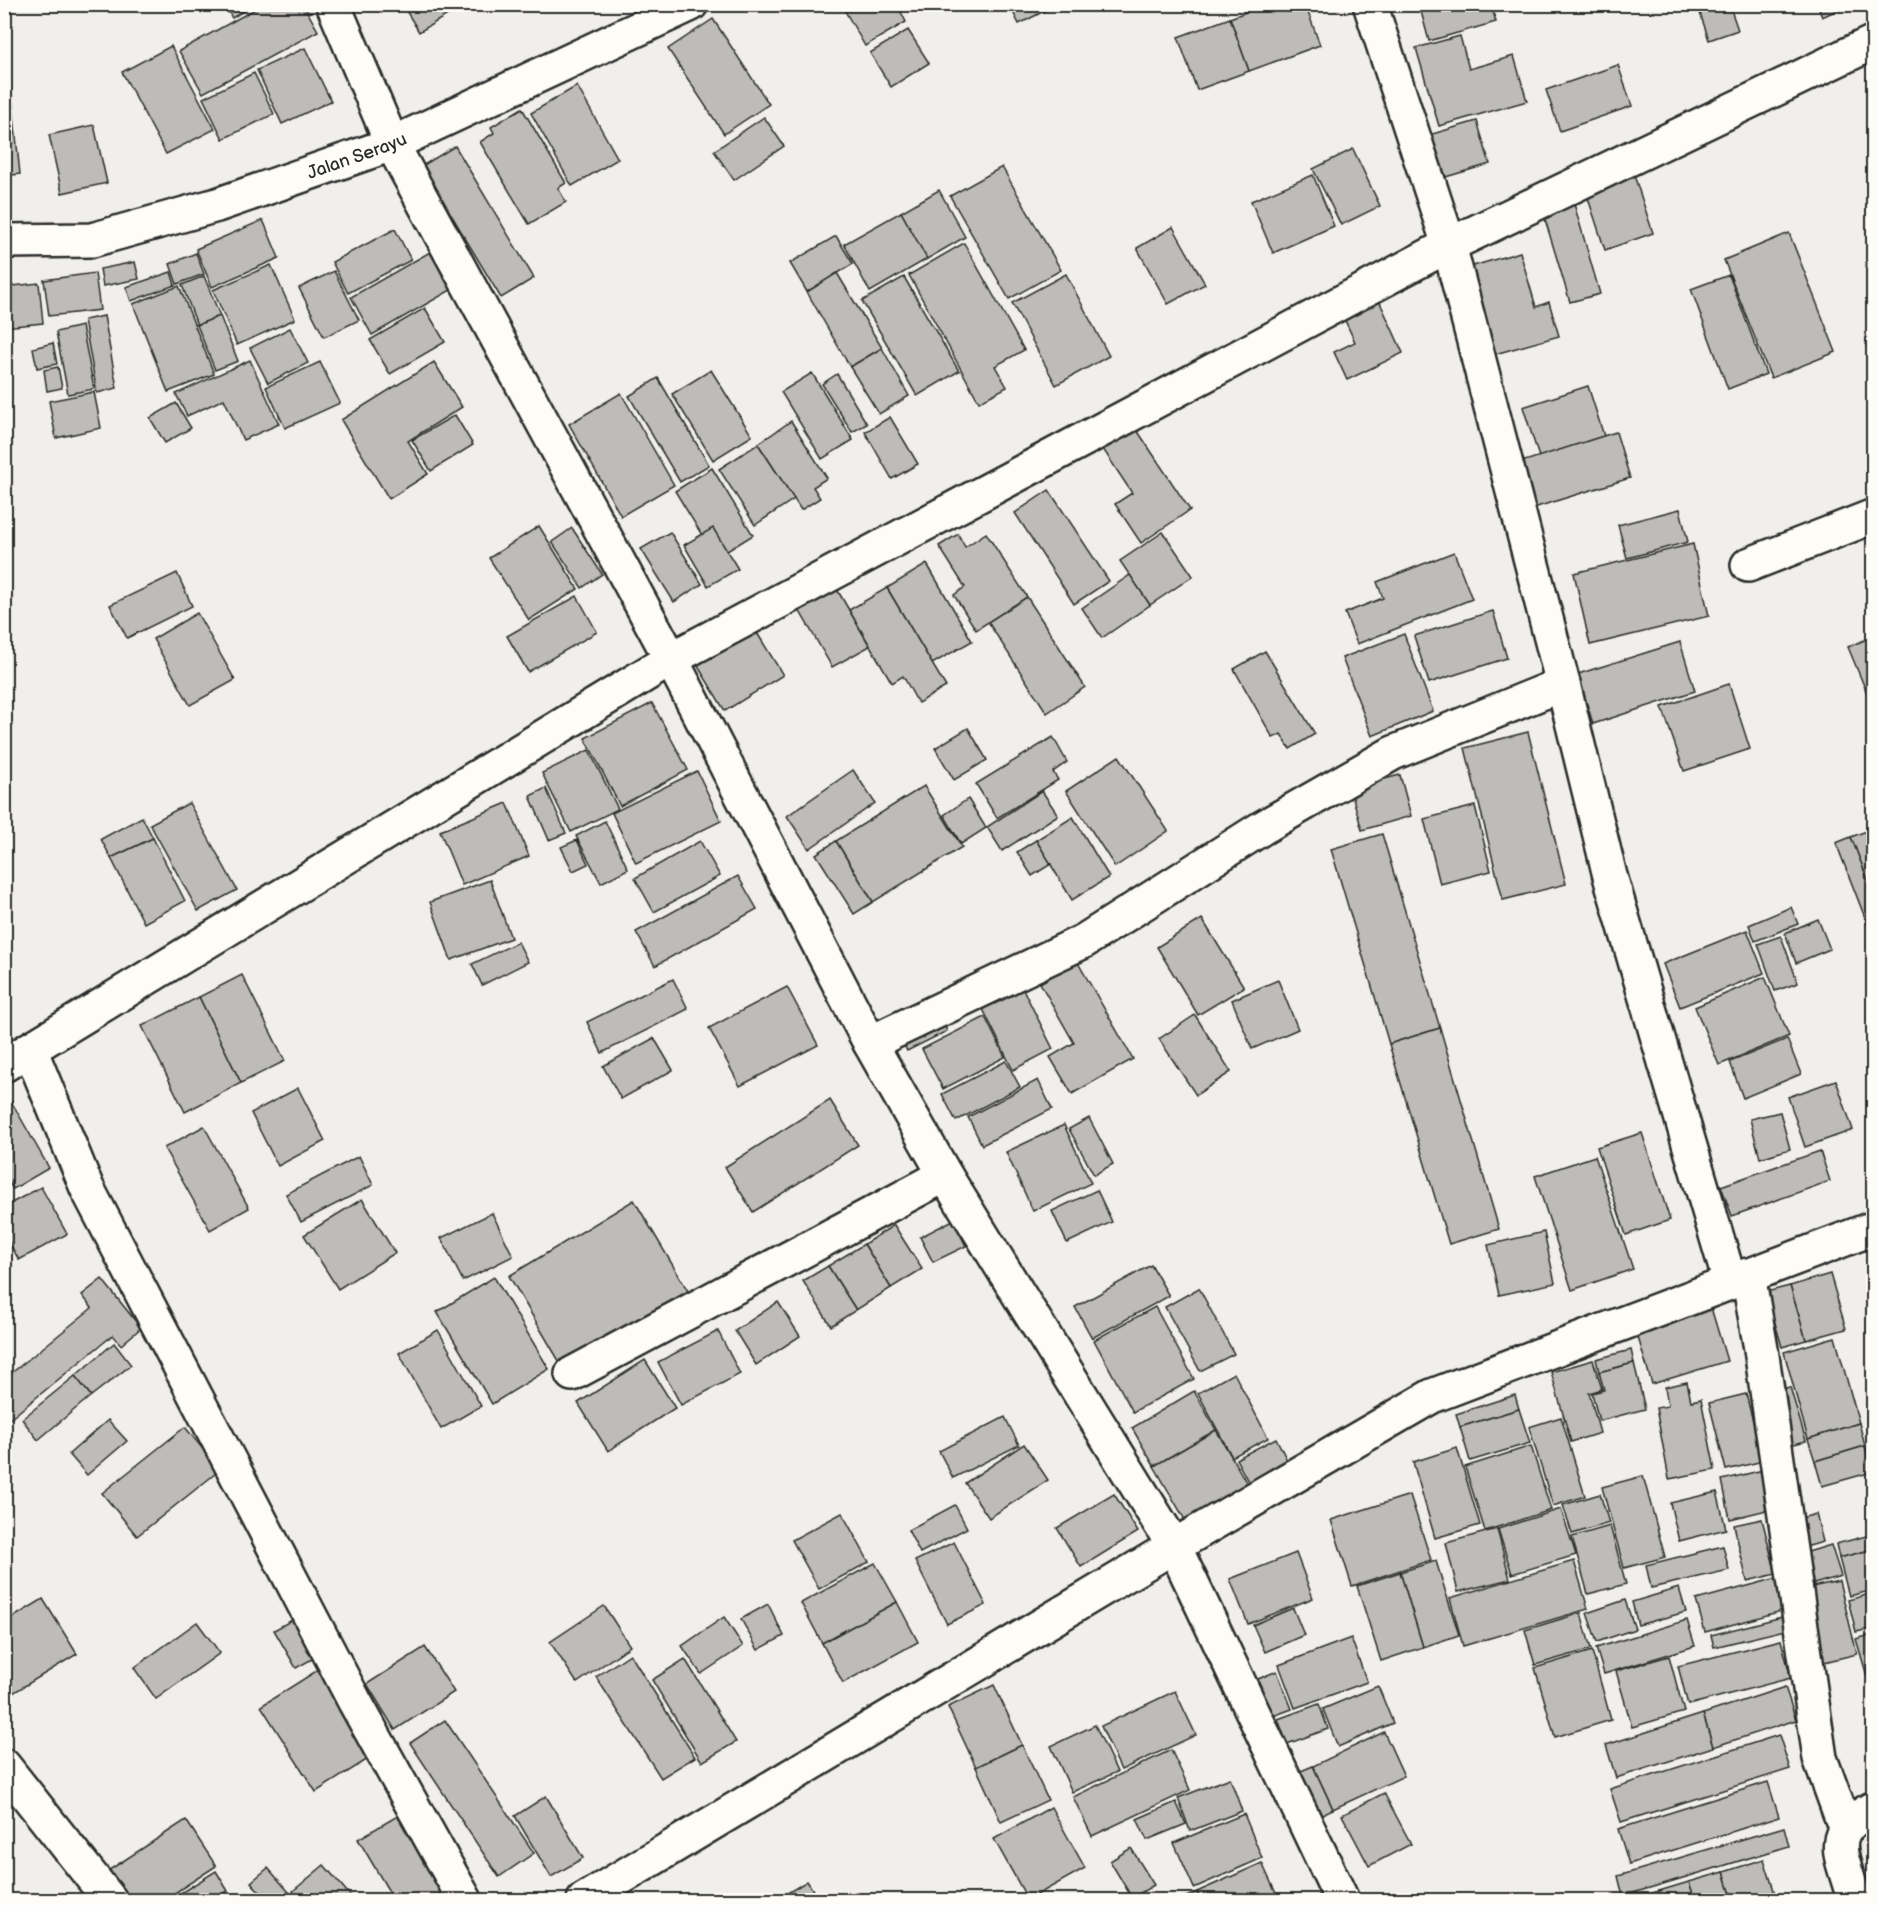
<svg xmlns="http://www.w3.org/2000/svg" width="1878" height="1905" viewBox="0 0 1878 1905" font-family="'Balsamiq Sans',sans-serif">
<rect width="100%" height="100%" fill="#f0efeb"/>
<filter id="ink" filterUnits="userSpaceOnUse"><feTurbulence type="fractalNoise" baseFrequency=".0167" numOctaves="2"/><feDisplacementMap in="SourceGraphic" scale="12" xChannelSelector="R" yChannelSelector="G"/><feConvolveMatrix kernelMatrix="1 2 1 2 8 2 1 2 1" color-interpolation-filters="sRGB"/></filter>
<g filter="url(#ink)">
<!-- building -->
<g fill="#bdbcb8" stroke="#2b2b2b" stroke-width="1.5">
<path d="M224,4H255L232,18Z"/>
<path d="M264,4H303L318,31L203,93L179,51Z"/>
<path d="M402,4H453L456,10L419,32Z"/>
<path d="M841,4H897L906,22L865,46Z"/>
<path d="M1009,4H1058L1019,24Z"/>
<path d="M1267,4H1305L1320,45L1249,71L1230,18Z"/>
<path d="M1419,4H1491L1496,22L1429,41Z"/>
<path d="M1697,4H1729L1738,30L1709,40Z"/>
<path d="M1817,4H1851L1822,17Z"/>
<path d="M1230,18L1249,71L1197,90L1178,37Z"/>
<path d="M713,19L769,104L724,134L668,49Z"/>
<path d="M908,30L929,63L891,87L870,53Z"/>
<path d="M1460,36L1469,69L1514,56L1527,101L1439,126L1416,48Z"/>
<path d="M171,46L215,129L166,154L122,72Z"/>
<path d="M305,48L331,101L282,124L257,70Z"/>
<path d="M1618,65L1632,106L1560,131L1546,90Z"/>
<path d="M254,73L274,114L223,139L203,98Z"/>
<path d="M10,79L20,174L4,176V80Z"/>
<path d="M577,86L618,159L572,186L531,113Z"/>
<path d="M522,108L566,183L558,188L566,202L529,224L480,142L494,133L491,127Z"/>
<path d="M764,117L784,146L734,180L714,151Z"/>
<path d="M1477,121L1490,164L1442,178L1429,135Z"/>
<path d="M94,125L107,183L62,193L49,135Z"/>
<path d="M455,146L534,278L501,298L422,166Z"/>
<path d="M1353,149L1380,206L1341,225L1313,169Z"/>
<path d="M1002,167L1061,270L1009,299L950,196Z"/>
<path d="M1633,172L1653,233L1605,250L1585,189Z"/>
<path d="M1313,175L1334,226L1273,253L1251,201Z"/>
<path d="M939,190L965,237L927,259L901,212Z"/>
<path d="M1572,197L1600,294L1570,302L1541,206Z"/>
<path d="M901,212L927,259L870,292L844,244Z"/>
<path d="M263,220L279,258L212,287L196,249Z"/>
<path d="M1173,227L1205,284L1168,304L1137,248Z"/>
<path d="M395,229L411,260L348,293L332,262Z"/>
<path d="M1789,233L1836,352L1771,378L1724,260Z"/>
<path d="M836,236L853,264L807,292L790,263Z"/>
<path d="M964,243L1024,350L995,366L1007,387L979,402L909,275Z"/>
<path d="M430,252L451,290L372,335L351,297Z"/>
<path d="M1520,252L1536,307L1549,302L1559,336L1495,354L1470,267Z"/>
<path d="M196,253L204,274L177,284L170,264Z"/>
<path d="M135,262L139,279L103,286L100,269Z"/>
<path d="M271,265L295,319L237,345L213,290Z"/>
<path d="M334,271L359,320L324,337L299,288Z"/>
<path d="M171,272L175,285L131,301L126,287Z"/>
<path d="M95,273L100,310L49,316L44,280Z"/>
<path d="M837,273L882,348L850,367L807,292Z"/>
<path d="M1066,274L1109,356L1056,385L1012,303Z"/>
<path d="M1729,275L1766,374L1728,389L1691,289Z"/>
<path d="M204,276L220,316L197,325L182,285Z"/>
<path d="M904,277L959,371L917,396L862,301Z"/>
<path d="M39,283L43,323L4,327V287Z"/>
<path d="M179,286L214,374L168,392L133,304Z"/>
<path d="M1377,296L1403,353L1347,380L1334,352L1355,342L1341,312Z"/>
<path d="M425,308L445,342L390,374L370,340Z"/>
<path d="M104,316L117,388L97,393L84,320Z"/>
<path d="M220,316L238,361L215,370L197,325Z"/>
<path d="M82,326L94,389L68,394L56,332Z"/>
<path d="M290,328L308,363L268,383L250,348Z"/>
<path d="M53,343L57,364L37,368L33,348Z"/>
<path d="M882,348L909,396L879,414L850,367Z"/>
<path d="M250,360L279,424L243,440L224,399L187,416L176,394Z"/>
<path d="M320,362L340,403L285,428L266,387Z"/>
<path d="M434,362L462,407L408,441L428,474L389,499L341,420Z"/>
<path d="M58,367L62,388L47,391L44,370Z"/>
<path d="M711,370L752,436L713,460L672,394Z"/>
<path d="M812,373L853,440L822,459L781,392Z"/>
<path d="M837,374L867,424L852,432L822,384Z"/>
<path d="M658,378L709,465L680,482L629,396Z"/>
<path d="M1588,386L1604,436L1539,457L1523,407Z"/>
<path d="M94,392L101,428L56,438L49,401Z"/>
<path d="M621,393L674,485L621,516L569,424Z"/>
<path d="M176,403L191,428L165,443L150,418Z"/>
<path d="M455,415L473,445L431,471L412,440Z"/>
<path d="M890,417L918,464L892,479L865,432Z"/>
<path d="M791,421L827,478L813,487L820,498L801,510L758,444Z"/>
<path d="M1133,424L1190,510L1141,543L1115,504L1132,493L1101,446Z"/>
<path d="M1616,432L1630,478L1527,510L1512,465Z"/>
<path d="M758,444L794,499L755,525L719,469Z"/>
<path d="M712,468L753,535L716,558L675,491Z"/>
<path d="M1049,490L1109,581L1074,604L1015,513Z"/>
<path d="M1680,509L1688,542L1627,558L1618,525Z"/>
<path d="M539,526L578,589L529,620L489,558Z"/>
<path d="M572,528L602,574L582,588L552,542Z"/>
<path d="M713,528L738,569L708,586L684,545Z"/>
<path d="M670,532L702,584L674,602L641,549Z"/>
<path d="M1163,532L1193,576L1150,605L1120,561Z"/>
<path d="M986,533L1027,597L976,630L954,595L965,587L939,546L958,534L965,547Z"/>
<path d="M1693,544L1709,616L1590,645L1574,573Z"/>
<path d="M1454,552L1472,599L1357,644L1345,613L1383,598L1377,582Z"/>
<path d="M927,564L972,641L932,664L887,588Z"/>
<path d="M177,573L192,606L127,638L110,605Z"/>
<path d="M1130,575L1150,605L1102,638L1082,608Z"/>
<path d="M835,586L870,646L832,667L798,608Z"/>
<path d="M887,588L946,687L918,703L903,676L892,683L849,610Z"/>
<path d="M577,596L597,632L528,672L507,636Z"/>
<path d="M1027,597L1085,687L1047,713L988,622Z"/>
<path d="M1493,611L1507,658L1429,683L1414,636Z"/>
<path d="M197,613L235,680L190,705L153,639Z"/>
<path d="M754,628L783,675L725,711L696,663Z"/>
<path d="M1404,634L1433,711L1372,736L1342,658Z"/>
<path d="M1874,636V710L1848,647Z"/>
<path d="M1680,642L1695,691L1593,724L1578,674Z"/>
<path d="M1265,651L1315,734L1290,749L1281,734L1273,738L1234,669Z"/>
<path d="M1729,684L1750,749L1684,771L1662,707Z"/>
<path d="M652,703L688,770L620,806L585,738Z"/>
<path d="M968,728L987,760L954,780L935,748Z"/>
<path d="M1528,732L1566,884L1503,900L1465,748Z"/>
<path d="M1053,737L1067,762L1053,772L1058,780L997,818L976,784Z"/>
<path d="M589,750L618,809L571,832L542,773Z"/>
<path d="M1119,756L1168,831L1115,867L1066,791Z"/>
<path d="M853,770L875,803L809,849L787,816Z"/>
<path d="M697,771L721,821L636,863L612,813Z"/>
<path d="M1400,775L1411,816L1362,830L1350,788Z"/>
<path d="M924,786L962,847L873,902L836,841Z"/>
<path d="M546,788L566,833L549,840L530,796Z"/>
<path d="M1042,791L1058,815L1002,851L987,827Z"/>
<path d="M968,799L986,828L961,844L944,815Z"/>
<path d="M189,803L237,890L198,911L150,824Z"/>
<path d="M507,803L529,856L462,885L440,831Z"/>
<path d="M1475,806L1491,871L1440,884L1424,819Z"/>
<path d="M142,817L153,838L111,858L101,839Z"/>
<path d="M1073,817L1109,877L1072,900L1036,840Z"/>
<path d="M605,821L628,869L601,883L576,836Z"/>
<path d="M1874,828V896L1851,837Z"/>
<path d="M1382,834L1440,1028L1389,1044L1331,849Z"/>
<path d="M1851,837L1874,896V931L1871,933L1836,843Z"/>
<path d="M153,838L185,901L144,923L111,858Z"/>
<path d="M577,840L588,864L573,871L561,847Z"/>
<path d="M1036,840L1051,864L1032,876L1017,852Z"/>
<path d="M700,841L720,876L654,912L635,878Z"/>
<path d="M836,841L873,902L854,914L816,854Z"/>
<path d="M738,876L757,909L655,966L636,932Z"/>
<path d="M490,880L511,938L451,960L430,902Z"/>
<path d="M1791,907L1798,924L1755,941L1749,925Z"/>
<path d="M1202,919L1244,987L1198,1015L1157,947Z"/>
<path d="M1818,919L1830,949L1796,963L1785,933Z"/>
<path d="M1747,930L1764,973L1680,1007L1663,964Z"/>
<path d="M1781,936L1798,983L1775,991L1758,944Z"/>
<path d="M518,942L528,962L482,985L472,964Z"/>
<path d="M1077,961L1133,1059L1072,1094L1050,1057L1074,1043L1040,983Z"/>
<path d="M242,975L285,1061L241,1083L199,997Z"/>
<path d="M1017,977L1053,1049L1013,1070L977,997Z"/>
<path d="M1765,977L1789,1036L1719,1065L1695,1007Z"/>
<path d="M673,979L688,1009L602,1053L587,1022Z"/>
<path d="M1278,980L1298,1029L1252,1049L1232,1000Z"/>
<path d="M787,987L818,1045L740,1086L709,1028Z"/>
<path d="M199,997L241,1083L185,1112L142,1026Z"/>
<path d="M939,1014L947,1031L907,1051L899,1035Z"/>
<path d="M1195,1015L1231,1072L1196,1095L1159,1039Z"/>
<path d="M985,1017L1005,1057L943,1089L922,1049Z"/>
<path d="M1440,1028L1499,1229L1449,1244L1389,1044Z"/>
<path d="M654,1038L673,1070L621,1099L603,1066Z"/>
<path d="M1787,1039L1801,1074L1743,1098L1730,1062Z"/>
<path d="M1006,1061L1020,1087L956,1121L942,1094Z"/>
<path d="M1038,1080L1052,1109L982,1145L968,1117Z"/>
<path d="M1836,1080L1853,1130L1805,1147L1788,1097Z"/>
<path d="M298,1088L325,1141L278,1166L251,1113Z"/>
<path d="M830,1100L858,1145L753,1212L725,1167Z"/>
<path d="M11,1101L49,1168L13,1189L4,1175V1105Z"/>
<path d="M1780,1112L1790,1149L1760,1158L1750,1119Z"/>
<path d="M1089,1118L1113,1164L1094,1175L1069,1129Z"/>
<path d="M1064,1125L1091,1183L1033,1211L1006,1152Z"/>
<path d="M204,1126L249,1208L210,1230L164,1148Z"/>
<path d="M1642,1133L1670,1220L1626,1235L1597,1147Z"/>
<path d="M1820,1151L1830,1181L1732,1216L1721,1186Z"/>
<path d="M359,1156L373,1185L301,1222L286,1194Z"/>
<path d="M1595,1156L1633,1269L1572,1290L1535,1176Z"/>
<path d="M41,1187L67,1234L19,1260L4,1233V1207Z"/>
<path d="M1097,1190L1112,1222L1067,1243L1052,1211Z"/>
<path d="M362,1199L395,1253L338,1289L304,1235Z"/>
<path d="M634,1200L688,1291L562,1366L509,1276Z"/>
<path d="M492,1213L513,1256L463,1281L441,1238Z"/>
<path d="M953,1220L966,1246L933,1262L920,1237Z"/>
<path d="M894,1225L922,1269L891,1288L864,1244Z"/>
<path d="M1544,1232L1555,1283L1499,1295L1488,1245Z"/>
<path d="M864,1244L891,1288L856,1310L828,1266Z"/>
<path d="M1151,1265L1169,1296L1092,1338L1075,1307Z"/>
<path d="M828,1266L856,1310L831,1326L803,1281Z"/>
<path d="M1830,1274L1846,1329L1806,1340L1790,1286Z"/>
<path d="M494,1277L549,1369L492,1404L437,1312Z"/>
<path d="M102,1279L141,1328L121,1345L113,1335L5,1423L4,1379L92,1308L82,1295Z"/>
<path d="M1790,1286L1806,1340L1782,1347L1766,1292Z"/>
<path d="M1199,1288L1234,1354L1200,1371L1165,1307Z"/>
<path d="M1709,1301L1727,1361L1652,1384L1634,1324Z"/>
<path d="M778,1302L800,1336L756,1365L735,1331Z"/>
<path d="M1155,1307L1194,1379L1133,1412L1094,1340Z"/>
<path d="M438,1330L481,1406L441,1429L399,1353Z"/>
<path d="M718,1331L740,1374L681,1405L658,1362Z"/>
<path d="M1835,1337L1859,1423L1808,1439L1784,1352Z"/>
<path d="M114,1343L131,1365L91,1396L75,1376Z"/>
<path d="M1631,1350L1634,1363L1599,1372L1596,1359Z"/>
<path d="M645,1360L675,1408L608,1451L578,1403Z"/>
<path d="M1593,1360L1602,1389L1589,1393L1600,1433L1571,1442L1551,1372Z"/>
<path d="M1634,1363L1645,1409L1599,1421L1592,1393L1604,1390L1599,1372Z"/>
<path d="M1234,1373L1268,1438L1232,1457L1198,1393Z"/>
<path d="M75,1376L91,1396L38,1440L22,1419Z"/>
<path d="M1687,1382L1691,1401L1701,1399L1715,1470L1669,1479L1656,1408L1668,1406L1665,1387Z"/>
<path d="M1790,1387L1806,1441L1790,1445L1774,1391Z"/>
<path d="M1194,1391L1216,1430L1154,1466L1132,1428Z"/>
<path d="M1746,1394L1763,1461L1726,1470L1709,1403Z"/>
<path d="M1515,1395L1519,1409L1460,1427L1456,1414Z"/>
<path d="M1519,1409L1530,1443L1470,1461L1460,1427Z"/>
<path d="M1005,1417L1019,1445L953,1478L939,1451Z"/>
<path d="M1561,1417L1585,1496L1553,1506L1529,1427Z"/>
<path d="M108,1420L127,1441L87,1475L69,1454Z"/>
<path d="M1859,1423L1865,1446L1815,1461L1808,1439Z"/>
<path d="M185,1427L220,1470L137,1536L102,1493Z"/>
<path d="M1216,1430L1250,1489L1188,1525L1154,1466Z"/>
<path d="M1276,1438L1289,1464L1250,1485L1236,1459Z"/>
<path d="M1024,1444L1048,1480L989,1518L965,1483Z"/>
<path d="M1531,1446L1551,1510L1485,1531L1465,1467Z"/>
<path d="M1865,1446L1872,1472L1822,1486L1815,1461Z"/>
<path d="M1457,1448L1480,1525L1435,1538L1413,1462Z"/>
<path d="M1763,1470L1771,1509L1730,1519L1722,1480Z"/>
<path d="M1643,1476L1665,1557L1624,1568L1602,1487Z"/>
<path d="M1717,1492L1726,1529L1679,1541L1670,1503Z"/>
<path d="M1114,1494L1138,1532L1081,1567L1057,1528Z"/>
<path d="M1600,1494L1609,1523L1572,1534L1563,1505Z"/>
<path d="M1410,1495L1431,1560L1352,1586L1331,1520Z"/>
<path d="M955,1505L967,1528L920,1553L908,1530Z"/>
<path d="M1561,1509L1576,1555L1512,1574L1498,1529Z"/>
<path d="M842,1513L869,1562L819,1589L792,1540Z"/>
<path d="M1816,1514L1823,1542L1802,1548L1794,1520Z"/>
<path d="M1762,1519L1776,1574L1747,1581L1734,1525Z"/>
<path d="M1610,1526L1626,1584L1588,1594L1572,1537Z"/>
<path d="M1497,1529L1510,1579L1458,1592L1446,1543Z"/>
<path d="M1874,1534V1549L1839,1558L1836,1544Z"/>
<path d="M954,1542L986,1605L947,1624L915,1561Z"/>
<path d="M1831,1545L1841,1576L1807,1586L1798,1555Z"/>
<path d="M1723,1546L1729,1570L1651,1588L1646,1565Z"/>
<path d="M1874,1549V1590L1849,1596L1839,1558Z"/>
<path d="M1296,1553L1313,1598L1248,1624L1230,1579Z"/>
<path d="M1436,1561L1459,1635L1423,1647L1400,1572Z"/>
<path d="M1574,1561L1588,1609L1463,1646L1450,1598Z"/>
<path d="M875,1563L897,1602L822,1643L801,1603Z"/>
<path d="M1400,1572L1423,1647L1381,1661L1357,1586Z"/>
<path d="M1781,1577L1789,1609L1705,1632L1696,1600Z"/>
<path d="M1839,1581L1857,1654L1820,1663L1803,1589Z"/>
<path d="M1679,1588L1686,1612L1638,1625L1632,1602Z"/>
<path d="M1874,1593V1628L1856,1632L1848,1600Z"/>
<path d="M43,1599L77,1654L13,1693L4,1679V1623Z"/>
<path d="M1625,1600L1635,1629L1597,1642L1587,1613Z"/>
<path d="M897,1602L918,1642L843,1683L822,1643Z"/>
<path d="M768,1604L784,1636L758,1650L741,1619Z"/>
<path d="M604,1606L630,1646L577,1683L550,1642Z"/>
<path d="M1293,1608L1304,1635L1265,1652L1253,1625Z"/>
<path d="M1581,1613L1591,1649L1535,1665L1525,1630Z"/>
<path d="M301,1615L323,1653L296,1668L274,1630Z"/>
<path d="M1786,1616L1789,1629L1714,1647L1711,1635Z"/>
<path d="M724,1617L743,1646L701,1674L682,1646Z"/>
<path d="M1687,1620L1695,1646L1604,1674L1596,1648Z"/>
<path d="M197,1622L220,1653L156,1699L134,1668Z"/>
<path d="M1874,1634V1674L1867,1676L1856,1639Z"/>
<path d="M1351,1638L1367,1682L1295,1708L1279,1665Z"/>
<path d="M1781,1640L1791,1678L1688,1705L1678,1666Z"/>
<path d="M425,1647L454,1692L395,1730L367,1684Z"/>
<path d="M1592,1651L1611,1720L1555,1737L1535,1668Z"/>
<path d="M630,1654L695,1757L661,1778L596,1677Z"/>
<path d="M1669,1656L1684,1712L1632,1727L1616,1671Z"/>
<path d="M685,1659L736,1742L702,1762L652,1680Z"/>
<path d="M321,1668L376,1754L316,1792L261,1706Z"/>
<path d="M1277,1671L1292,1709L1273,1716L1258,1679Z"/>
<path d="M994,1685L1022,1745L976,1767L948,1707Z"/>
<path d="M1378,1686L1393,1723L1338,1747L1323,1709Z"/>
<path d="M1785,1687L1796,1720L1713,1747L1703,1714Z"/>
<path d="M1175,1691L1196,1735L1121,1770L1101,1726Z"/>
<path d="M1319,1704L1328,1729L1287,1744L1278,1719Z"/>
<path d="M1703,1714L1713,1747L1616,1778L1606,1745Z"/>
<path d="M445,1720L534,1853L499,1877L410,1743Z"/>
<path d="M1095,1725L1117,1772L1072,1792L1051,1746Z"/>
<path d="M1384,1732L1404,1776L1333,1809L1313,1766Z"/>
<path d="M1779,1735L1790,1769L1621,1822L1610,1789Z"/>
<path d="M1022,1745L1048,1800L1001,1822L976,1767Z"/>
<path d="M1171,1750L1190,1790L1092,1836L1073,1797Z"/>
<path d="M1313,1766L1333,1809L1316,1817L1296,1773Z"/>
<path d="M1230,1778L1242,1811L1190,1831L1178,1798Z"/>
<path d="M1768,1782L1779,1817L1629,1864L1618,1829Z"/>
<path d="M1384,1793L1411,1844L1369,1866L1342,1815Z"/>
<path d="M546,1796L583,1858L551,1877L515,1816Z"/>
<path d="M1176,1802L1186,1824L1147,1840L1137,1819Z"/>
<path d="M1051,1807L1085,1868L1028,1900L994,1839Z"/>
<path d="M406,1811L459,1900H394L358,1839Z"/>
<path d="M1244,1814L1262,1858L1194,1888L1174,1843Z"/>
<path d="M186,1820L216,1866L164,1900H120L103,1874Z"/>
<path d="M1784,1827L1789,1846L1623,1896L1618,1876Z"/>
<path d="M1131,1848L1154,1885L1132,1898L1110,1861Z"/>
<path d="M1764,1859L1777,1900H1733L1724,1872Z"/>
<path d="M1262,1863L1279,1900H1200L1197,1892Z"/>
<path d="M324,1865L354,1900H301L293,1891Z"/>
<path d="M268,1868L296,1900H267L251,1882Z"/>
<path d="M216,1871L228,1891L213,1900H176L174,1897Z"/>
<path d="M1724,1872L1733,1900H1695L1689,1882Z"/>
<path d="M807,1881L819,1900H776Z"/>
<path d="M1689,1882L1695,1900H1662L1659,1891Z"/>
<path d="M1659,1891L1662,1900H1630Z"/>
<path d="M1197,1892L1200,1900H1180Z"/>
</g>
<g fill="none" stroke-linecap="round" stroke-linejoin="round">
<!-- minor casing -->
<g stroke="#2b2b2b" stroke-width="38">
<g id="minor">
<path d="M333,4L392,144L671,659L870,1043L945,1175L1174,1546L1342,1900"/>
<path d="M1370,4L1449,245L1563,684L1610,876L1730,1282"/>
<path id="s1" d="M4,241L92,240L217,205L392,144L691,4"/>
<path d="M1748,565L1874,516"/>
<path d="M870,1043L1084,941L1262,828L1393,753L1563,684"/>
<path d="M30,1049L87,1188L355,1702L465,1900"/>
<path d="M4,1065L671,659L1449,245L1874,42"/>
<path d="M1748,1275L1761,1349L1820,1758L1845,1827"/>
<path d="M572,1374L945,1175"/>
<path d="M4,1766L110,1900"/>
<path d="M584,1900L1174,1546L1432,1396L1874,1228"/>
<path d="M1854,1900C1843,1855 1822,1834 1874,1808"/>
</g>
</g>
<!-- minor -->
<use href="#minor" stroke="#fdfcf7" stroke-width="33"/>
</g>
</g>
<g text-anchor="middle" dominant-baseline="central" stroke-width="6" stroke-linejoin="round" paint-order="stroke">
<!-- street labels -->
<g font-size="18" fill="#2b2b2b" stroke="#fdfcf7">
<text stroke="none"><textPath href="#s1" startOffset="366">Jalan Serayu</textPath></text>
</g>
</g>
<!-- margin -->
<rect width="1878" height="1905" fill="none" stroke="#fdfcf7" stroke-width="24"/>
<rect x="12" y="12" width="1854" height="1881" fill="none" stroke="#2b2b2b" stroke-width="2" filter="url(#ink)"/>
</svg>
